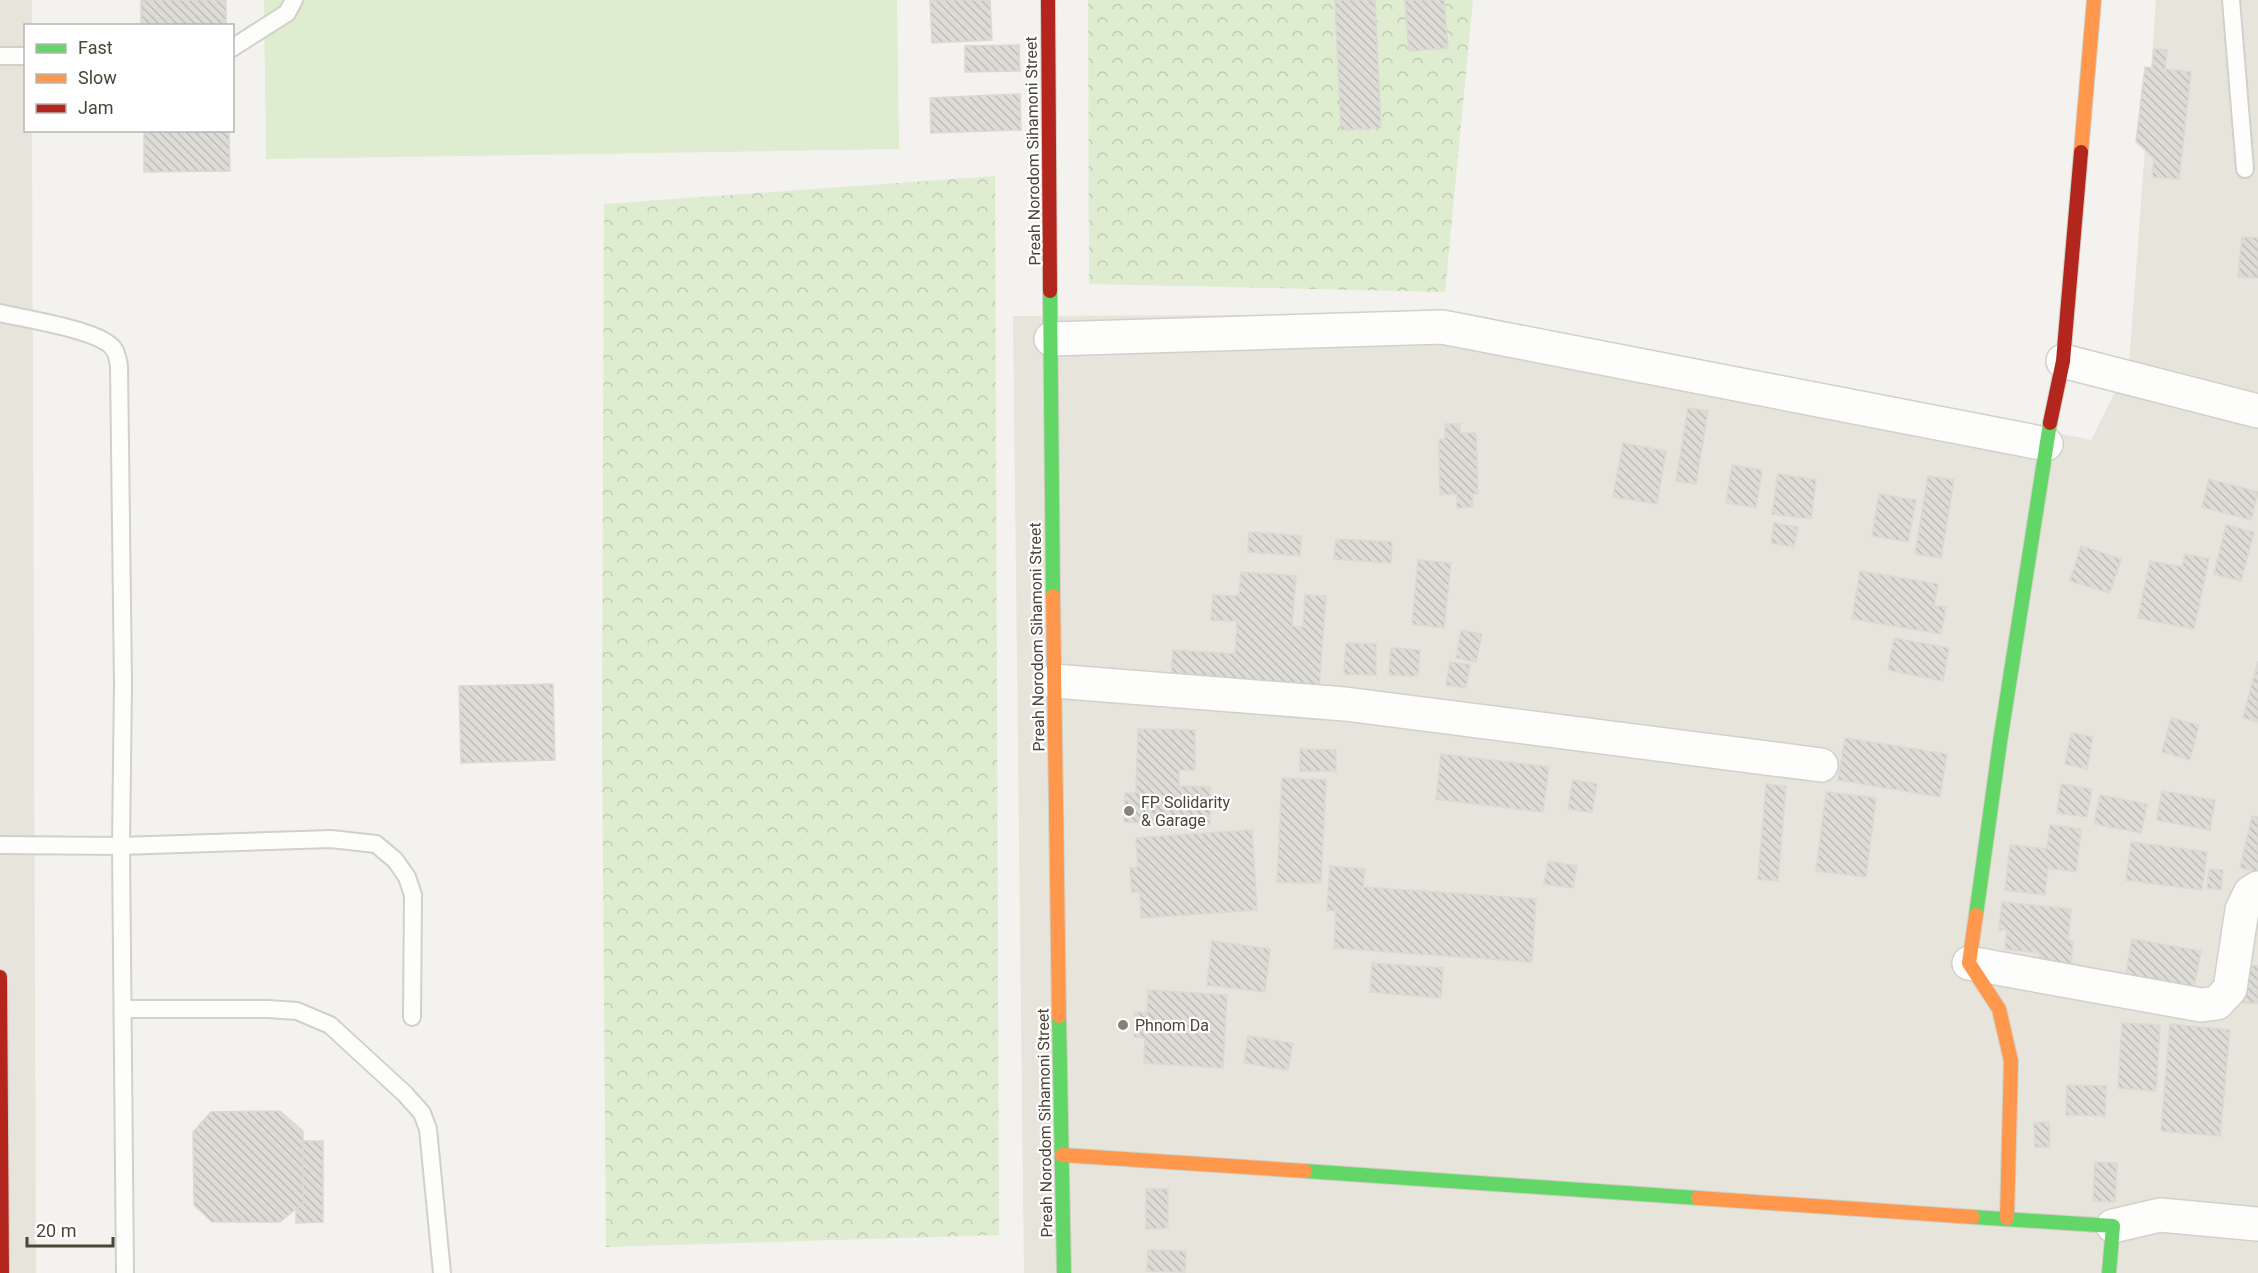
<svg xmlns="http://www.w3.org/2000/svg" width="2258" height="1273" viewBox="0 0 2258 1273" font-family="Roboto,sans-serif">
<defs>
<pattern id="forest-crowns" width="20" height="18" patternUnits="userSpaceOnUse" patternTransform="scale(1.5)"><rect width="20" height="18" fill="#deeccf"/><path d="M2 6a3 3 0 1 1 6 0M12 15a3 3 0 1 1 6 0" fill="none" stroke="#c0ccb2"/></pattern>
<pattern id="building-back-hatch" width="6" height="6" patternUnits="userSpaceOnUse" patternTransform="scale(1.5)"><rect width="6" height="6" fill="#dddbd6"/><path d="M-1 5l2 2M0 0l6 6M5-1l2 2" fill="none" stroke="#bfbdb8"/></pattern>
</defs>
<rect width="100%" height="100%" fill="#f3f2ee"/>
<!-- residential -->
<g fill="#e7e4dc">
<path d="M0,0H32V25L26,26V130L32,131L36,1273H0Z"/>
<path d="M2156,0H2258V1273H1024L1013,316L1470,314L2091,440L2129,364Z"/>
</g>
<!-- green -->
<path fill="#deeccf" d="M264,0H897L899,149L266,159Z"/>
<!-- forest -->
<g fill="url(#forest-crowns)">
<path d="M1088,0H1473L1445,292L1089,284Z"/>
<path d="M995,176L999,1235L606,1247L602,740L604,204Z"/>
</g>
<!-- building -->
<g fill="url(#building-back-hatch)" stroke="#dbd9d3" stroke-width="1.5">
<rect x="141" y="0" width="85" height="26"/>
<path d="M930,0H990L992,40L932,43Z"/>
<path d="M1335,0H1375L1381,128L1341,130Z"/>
<path d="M1405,0H1444L1448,48L1409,51Z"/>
<path d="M1019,45L1020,71L965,72V46Z"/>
<path d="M2154,49L2167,50L2165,69L2191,72L2179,179L2152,177L2154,158L2136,142L2145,67L2152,68Z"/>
<path d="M1020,94L1021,130L931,133L930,98Z"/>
<path d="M144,130H229L230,171L144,172Z"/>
<path d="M2242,237L2258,238V278L2238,277Z"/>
<path d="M1688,408L1708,411L1696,484L1676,481Z"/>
<path d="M1445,424H1460V433H1476L1478,494H1472L1473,507L1457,508V494L1440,495L1439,440L1445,439Z"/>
<path d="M1623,443L1666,451L1657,504L1613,497Z"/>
<path d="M1732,465L1762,470L1756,508L1726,503Z"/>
<path d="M1778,474L1816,480L1811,519L1772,514Z"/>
<path d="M1928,476L1954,480L1941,558L1915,554Z"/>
<path d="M2209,479L2258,492L2251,520L2202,507Z"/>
<path d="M1879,494L1916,500L1908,542L1872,536Z"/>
<path d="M1774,523L1798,527L1794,547L1771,543Z"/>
<path d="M2226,525L2254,532L2241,581L2214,574Z"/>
<path d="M1249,532L1301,536L1300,556L1248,552Z"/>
<path d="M1336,539L1392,542L1391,563L1334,559Z"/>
<path d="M2081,546L2121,559L2110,593L2070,581Z"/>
<path d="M2185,554L2209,559L2194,629L2138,618L2150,561L2182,567Z"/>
<path d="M1418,560L1451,563L1444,628L1412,624Z"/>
<path d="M1860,571L1938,584L1934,606L1946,607L1941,634L1852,619Z"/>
<path d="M1241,572L1296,576L1292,626L1303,627L1305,595L1326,596L1319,690L1171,680L1173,650L1235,654L1237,621L1211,620L1213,595L1239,596Z"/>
<path d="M1461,630L1482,634L1476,662L1456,658Z"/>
<path d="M1894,638L1949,648L1943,681L1888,670Z"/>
<path d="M1346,643L1376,644V675L1344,674Z"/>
<path d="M1391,648L1420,650L1418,676L1389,675Z"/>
<path d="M2258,661V722L2243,718Z"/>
<path d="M1450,662L1470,665L1466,688L1446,685Z"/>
<path d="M553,684L555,760L461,763L459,686Z"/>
<path d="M2171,718L2199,725L2190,760L2162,752Z"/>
<path d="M1138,729L1195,730V770H1179V786L1210,787V824L1124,822L1125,793H1136Z"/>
<path d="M2071,733L2093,737L2087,769L2065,764Z"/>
<path d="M1845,738L1947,754L1940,797L1838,780Z"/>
<path d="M1300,749L1336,750V771H1300Z"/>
<path d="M1441,754L1549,767L1543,812L1436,799Z"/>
<path d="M1282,778L1326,780L1321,883L1277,882Z"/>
<path d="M1573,780L1597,784L1592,813L1568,809Z"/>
<path d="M1766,784L1786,786L1778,881L1758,879Z"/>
<path d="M2061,784L2092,789L2087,817L2057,813Z"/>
<path d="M2162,791L2215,800L2210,830L2157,820Z"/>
<path d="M1826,792L1876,798L1866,877L1816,871Z"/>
<path d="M2100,795L2147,804L2141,833L2094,824Z"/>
<path d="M2252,816L2258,817V872L2240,868Z"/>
<path d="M2050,825L2081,829L2076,872L2048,868L2045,895L2005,890L2010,845L2047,849Z"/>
<path d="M1252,830L1257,910L1141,918L1140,892H1132L1130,868L1138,867L1136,838Z"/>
<path d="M2131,842L2207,852L2202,890L2126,880Z"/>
<path d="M1548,861L1577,866L1573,888L1544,884Z"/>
<path d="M1330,866L1365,869L1363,887L1536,899L1532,962L1334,948L1336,911L1327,910Z"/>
<path d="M2209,869L2223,870L2221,890L2207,888Z"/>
<path d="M2002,902L2071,909L2068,940L2073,941L2070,972L2039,969L2040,953L2005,949L2007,930H1999Z"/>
<path d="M2132,939L2201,951L2193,992L2125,980Z"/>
<path d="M1212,941L1270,949L1265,992L1207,985Z"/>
<path d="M1372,963L1443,968L1441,998L1370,992Z"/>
<path d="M2244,965L2258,966V1003H2243Z"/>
<path d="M1148,990L1227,995L1223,1068L1144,1063L1145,1038L1134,1037L1135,1012L1147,1013Z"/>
<path d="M2122,1023L2160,1025L2156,1091L2118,1088Z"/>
<path d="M2170,1024L2230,1030L2220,1136L2161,1131Z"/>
<path d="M1248,1036L1293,1043L1288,1070L1244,1063Z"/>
<path d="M2067,1085L2106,1086L2105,1116L2066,1115Z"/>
<path d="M280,1111L303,1131V1203L280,1222H212L194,1205L193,1132L211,1112Z"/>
<path d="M2049,1122L2050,1147H2035L2034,1123Z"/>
<path d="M303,1141H323V1222L296,1223V1209L303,1203Z"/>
<path d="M2095,1162L2117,1163L2115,1202L2093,1201Z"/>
<path d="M1146,1189H1168V1228L1146,1229Z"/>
<path d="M1148,1250L1186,1251L1185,1272L1147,1271Z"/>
</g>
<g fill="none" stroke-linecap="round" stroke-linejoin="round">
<!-- lane casing -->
<g stroke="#d1d0cb" stroke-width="20">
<g id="lane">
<path d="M2231,0L2245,169"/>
<path d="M232,48L287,13L294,0"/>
<path d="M0,56H26"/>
<path d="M0,313C25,319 99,330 113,348C117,352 118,360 119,366L123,684L121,846L125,1273"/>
<path d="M0,845L121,846L331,839L376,844L395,860L407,877L413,895L412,1017"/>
<path d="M123,1009H268L297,1011L330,1025L405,1094L422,1113L428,1129L442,1273"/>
</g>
</g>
<!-- street casing -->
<g stroke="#d1d0cb" stroke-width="36">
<g id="street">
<path d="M1051,339L1442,327L2046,444"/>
<path d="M2063,361L2258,411"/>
<path d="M1054,681L1345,704L1821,765"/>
<path d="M1969,963L2201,1005L2217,1003L2230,989L2242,910L2250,893L2258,888"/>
<path d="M2113,1226L2160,1215L2258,1224"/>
</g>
</g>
<!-- fast casing -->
<g stroke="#d2cfc5" stroke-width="16">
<g id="fast">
<path d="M1050,291L1053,596"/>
<path d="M1976,915L2000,742L2050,423"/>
<path d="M1059,1016L1064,1273"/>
<path d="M1305,1171L1698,1198"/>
<path d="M1973,1217L2113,1226L2109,1273"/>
</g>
</g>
<!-- slow casing -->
<g stroke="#d2cfc5" stroke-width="16">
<g id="slow">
<path d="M2081,152L2094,0"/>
<path d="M1053,596L1059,1016"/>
<path d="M1976,915L1969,963L1999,1009L2011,1061L2007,1218"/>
<path d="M1062,1155L1305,1171"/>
<path d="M1698,1198L1973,1217"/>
</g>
</g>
<!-- jam casing -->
<g stroke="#d2cfc5" stroke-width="16">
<g id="jam">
<path d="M1048,0L1050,291"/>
<path d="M2050,423L2063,361L2081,152"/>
<path d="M0,977L2,1273"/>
</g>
</g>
<!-- lane -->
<use href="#lane" stroke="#fdfdfc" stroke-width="16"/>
<!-- street -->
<use href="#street" stroke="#fdfdfc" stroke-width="33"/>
<!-- fast -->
<use href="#fast" stroke="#63d668" stroke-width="14"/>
<!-- slow -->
<use href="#slow" stroke="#ff974d" stroke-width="14"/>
<!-- jam -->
<use href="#jam" stroke="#b3261e" stroke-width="14"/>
</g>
<!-- markers -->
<g fill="#858278" stroke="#fff" stroke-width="2">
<circle cx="1129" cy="811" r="6"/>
<circle cx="1123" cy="1025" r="6"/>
</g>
<g text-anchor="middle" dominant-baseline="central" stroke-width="4.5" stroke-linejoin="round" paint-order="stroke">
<!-- street labels -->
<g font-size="16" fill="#4a4539" stroke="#fff">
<text transform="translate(1033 151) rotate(-91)">Preah Norodom Sihamoni Street</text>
<text transform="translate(1037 637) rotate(-91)">Preah Norodom Sihamoni Street</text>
<text transform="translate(1045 1123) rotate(-91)">Preah Norodom Sihamoni Street</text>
</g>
<!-- poi labels -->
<g font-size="16" fill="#4a4539" stroke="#fff" text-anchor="start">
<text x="1141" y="802">FP Solidarity<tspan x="1141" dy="18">&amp; Garage</tspan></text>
<text x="1135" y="1025">Phnom Da</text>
</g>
</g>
<!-- legend -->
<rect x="24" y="24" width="210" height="108" fill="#ffffff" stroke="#b7b5b0" stroke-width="1.5"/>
<rect x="36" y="44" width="30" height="9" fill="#63d668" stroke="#b7b5b0" stroke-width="1.5"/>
<text x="78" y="54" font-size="18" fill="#4a4539">Fast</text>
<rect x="36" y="74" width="30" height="9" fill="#ff974d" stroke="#b7b5b0" stroke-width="1.5"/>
<text x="78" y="84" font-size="18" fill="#4a4539">Slow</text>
<rect x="36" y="104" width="30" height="9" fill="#b3261e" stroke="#b7b5b0" stroke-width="1.5"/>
<text x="78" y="114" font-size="18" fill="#4a4539">Jam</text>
<!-- scale -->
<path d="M27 1237v9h86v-9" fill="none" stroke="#4a4539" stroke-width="3"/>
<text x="36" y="1237" font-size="18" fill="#4a4539" stroke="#ffffff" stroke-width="4.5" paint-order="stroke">20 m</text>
</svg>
